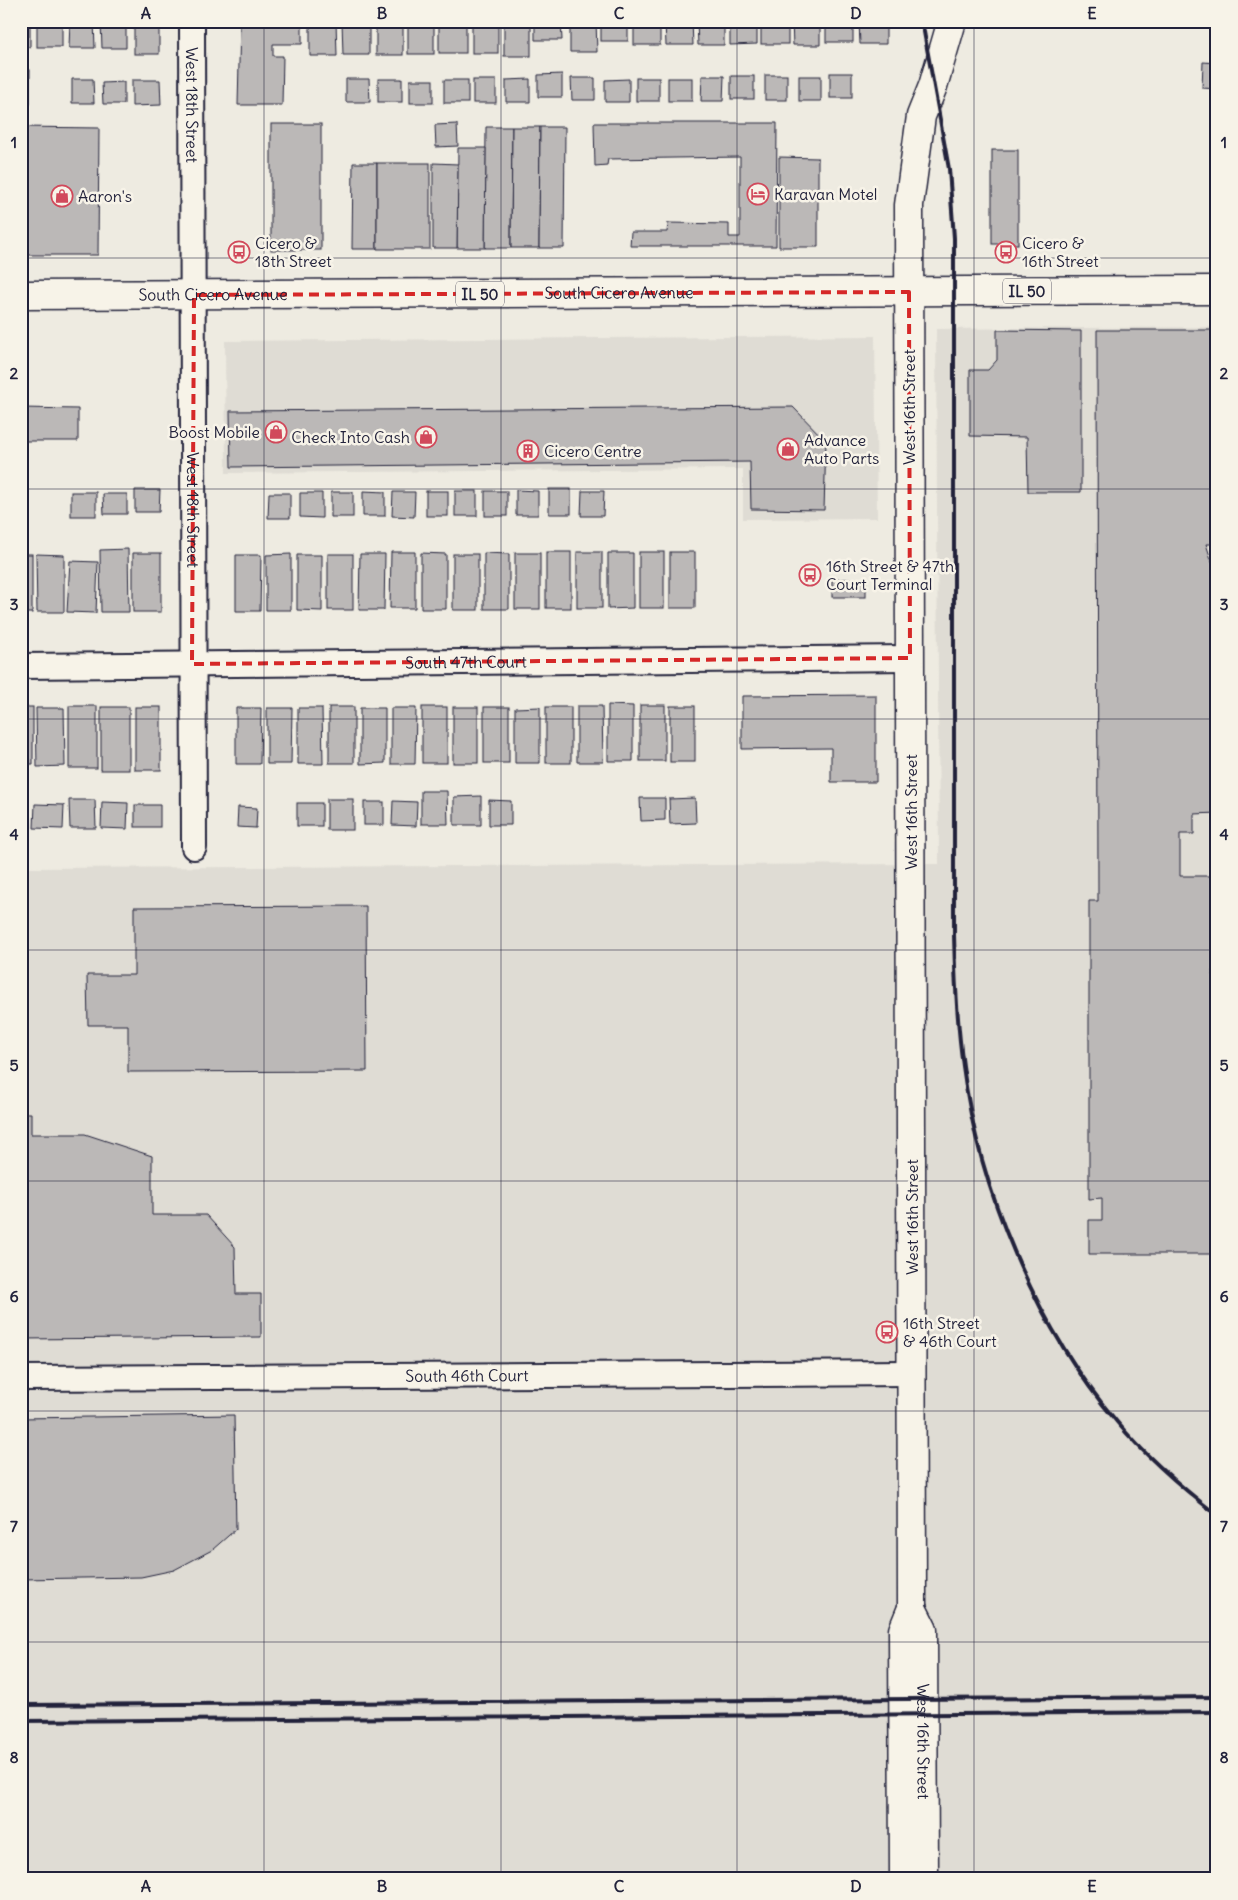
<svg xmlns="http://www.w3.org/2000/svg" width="1238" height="1900" viewBox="0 0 1238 1900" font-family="Delius,sans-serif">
<rect width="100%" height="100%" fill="#eeebe1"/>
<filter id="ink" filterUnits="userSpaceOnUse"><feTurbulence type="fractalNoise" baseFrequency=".02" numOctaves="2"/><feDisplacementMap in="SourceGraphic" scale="10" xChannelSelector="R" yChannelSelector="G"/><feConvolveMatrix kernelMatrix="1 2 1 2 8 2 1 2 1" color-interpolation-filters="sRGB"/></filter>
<g filter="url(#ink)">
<!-- built -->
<g fill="#dfdcd4">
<path d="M1217,327V1879H21V868L939,864L936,329Z"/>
<path d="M875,336L877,518L743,519V469L226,473L225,341Z"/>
</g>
<!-- building -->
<g fill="#bbb8b7" stroke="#22223b">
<rect x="21" y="21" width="9" height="26"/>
<rect x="37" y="21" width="25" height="26"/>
<path d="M70,21H94L95,48H69Z"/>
<path d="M101,21H126V48H102Z"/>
<rect x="134" y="21" width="25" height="33"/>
<path d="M240,21H302V44H273V56H283L282,105H238Z"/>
<path d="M310,21H336L337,56H310Z"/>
<path d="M342,21H369V55H343Z"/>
<rect x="376" y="21" width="27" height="34"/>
<rect x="408" y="21" width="26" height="33"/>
<rect x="439" y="21" width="27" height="32"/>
<rect x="472" y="21" width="26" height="32"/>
<rect x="504" y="21" width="27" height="35"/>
<path d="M535,21H561L562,40H535Z"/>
<path d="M570,21H596L597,52H570Z"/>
<rect x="601" y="21" width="27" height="20"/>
<rect x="634" y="21" width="26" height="24"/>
<path d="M665,21H692L693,45H666Z"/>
<path d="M697,21H724V45H698Z"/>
<path d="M730,21H757V44L730,45Z"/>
<rect x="761" y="21" width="27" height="23"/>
<path d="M792,21H820V45H793Z"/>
<rect x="826" y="21" width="27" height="21"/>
<path d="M859,21H886V44H860Z"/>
<path d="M1203,62L1217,63V89L1202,88Z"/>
<rect x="21" y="70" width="9" height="34"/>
<rect x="830" y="73" width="22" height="25"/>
<path d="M562,74V97H538V75Z"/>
<rect x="765" y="75" width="22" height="25"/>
<path d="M702,76H724L723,101H701Z"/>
<rect x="731" y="76" width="23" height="23"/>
<rect x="799" y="76" width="22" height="25"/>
<path d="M571,78H595V100H572Z"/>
<rect x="636" y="78" width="23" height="23"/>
<rect x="668" y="78" width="24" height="23"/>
<path d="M72,79H93L94,103H72Z"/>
<path d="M346,79H369L370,102H346Z"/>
<rect x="378" y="79" width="24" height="23"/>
<path d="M530,79V102H506V80Z"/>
<path d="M629,79V102H605V80Z"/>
<path d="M132,80H160L161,105L132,106Z"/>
<rect x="410" y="80" width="23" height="23"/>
<rect x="444" y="80" width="24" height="23"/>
<rect x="473" y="80" width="23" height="23"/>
<path d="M124,82V104H103L102,83Z"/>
<path d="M594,123H777L776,246H630L631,232H667L668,223L729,224V237H740V157L608,159L607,165L595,166Z"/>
<rect x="271" y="124" width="50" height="126"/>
<path d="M457,124L458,146L436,147L435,125Z"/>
<path d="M21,127L99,128L98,255H21Z"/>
<path d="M486,127H512L511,248H485Z"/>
<path d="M512,127H540L539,248H511Z"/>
<path d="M540,127H565L564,248H539Z"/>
<path d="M458,148H486L485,248H457Z"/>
<rect x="992" y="150" width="26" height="94"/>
<path d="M779,157L818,158V247H779Z"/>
<path d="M353,163H377V249H352Z"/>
<rect x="377" y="163" width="53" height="86"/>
<path d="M433,163L458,164L457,248H433Z"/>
<path d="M997,330L1081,331V492H1028L1027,437L970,436V370H988L997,360Z"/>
<path d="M1097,330H1217V544H1206L1217,577V813L1194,814V834H1180V876H1213V1133H1217V1254H1089V1220H1102V1198L1089,1199V901H1098Z"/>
<path d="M793,407L826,441L824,510L751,509L750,462L231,467L230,411Z"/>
<path d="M21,408L78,409V441H21Z"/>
<rect x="549" y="489" width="22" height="25"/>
<path d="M135,490H160L159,512H135Z"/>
<path d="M516,490L538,491V515H516Z"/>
<path d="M363,491L385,492V516H363Z"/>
<rect x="426" y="491" width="22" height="25"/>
<rect x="455" y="491" width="22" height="25"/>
<rect x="485" y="491" width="22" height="25"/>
<path d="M582,491H604L603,516H581Z"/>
<rect x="71" y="492" width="25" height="24"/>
<rect x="331" y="492" width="22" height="25"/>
<path d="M393,492H415L414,517L392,516Z"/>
<path d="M269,493H290V518H268Z"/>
<path d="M300,493H322V518L300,517Z"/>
<path d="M103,494H127V514H104Z"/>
<path d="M128,549L129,612H101L100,550Z"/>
<path d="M391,552H415V608H390Z"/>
<rect x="546" y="552" width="25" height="56"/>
<rect x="577" y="552" width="25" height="56"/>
<rect x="639" y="552" width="25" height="56"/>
<rect x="670" y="552" width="25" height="56"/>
<rect x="133" y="553" width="28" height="59"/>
<path d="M421,553L446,554V609H421Z"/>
<path d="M484,553L509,554V609H484Z"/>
<rect x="515" y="553" width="25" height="56"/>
<path d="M608,553H633V608L608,609Z"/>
<rect x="21" y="554" width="11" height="59"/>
<path d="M36,554L64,555V612H37Z"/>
<path d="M291,554V610H266V555Z"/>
<rect x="328" y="554" width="25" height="56"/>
<path d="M360,554H385L384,610H359Z"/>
<rect x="453" y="554" width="25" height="56"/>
<path d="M236,555H261L260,611H236Z"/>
<path d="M297,555H322V611L297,610Z"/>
<path d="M70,561L98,562L96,613L67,612Z"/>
<rect x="832" y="579" width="34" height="18"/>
<path d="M876,695V782H831V748L742,749V696Z"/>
<path d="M608,705L633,706V761H608Z"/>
<rect x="640" y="705" width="25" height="56"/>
<rect x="69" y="706" width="28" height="62"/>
<path d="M577,706H602L603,762H577Z"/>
<rect x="670" y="706" width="25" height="56"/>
<rect x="21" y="707" width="12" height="57"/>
<rect x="101" y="707" width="28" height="63"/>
<rect x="135" y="707" width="26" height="63"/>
<rect x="329" y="707" width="25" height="56"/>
<rect x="422" y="707" width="25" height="56"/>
<rect x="453" y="707" width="25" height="56"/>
<rect x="484" y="707" width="25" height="56"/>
<path d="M540,707V763H515V708Z"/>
<rect x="546" y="707" width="25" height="56"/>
<path d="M36,708H64L65,766L37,767Z"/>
<path d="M236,708H261L260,764H236Z"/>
<path d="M267,708H292L291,764H267Z"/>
<path d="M298,708H322L323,764H298Z"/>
<path d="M360,708H385V763L360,764Z"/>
<path d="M391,708H416L415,764H391Z"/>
<path d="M421,791H447L448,824H421Z"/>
<path d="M481,796V825H454V797Z"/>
<path d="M640,798H665V820L641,821Z"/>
<path d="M695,798L696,823L670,824L669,799Z"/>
<rect x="327" y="799" width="26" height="31"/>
<path d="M69,800H95L96,828H70Z"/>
<path d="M489,800L511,801V825H489Z"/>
<path d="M393,801L417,802L416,826L392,825Z"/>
<path d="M102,802L128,803L127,829L101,828Z"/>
<rect x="364" y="802" width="20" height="23"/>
<rect x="297" y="803" width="25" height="23"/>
<path d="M35,804L64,805L63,829L34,828Z"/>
<rect x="135" y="805" width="25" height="22"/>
<path d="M238,807L257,808L256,828L237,827Z"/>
<path d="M366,906L367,1071L128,1072V1025H88L87,975H134V907Z"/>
<path d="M21,1113H31V1134H85L152,1156V1215H206L235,1247L236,1294H261V1337L21,1339Z"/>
<path d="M234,1415L236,1529L212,1550L174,1570L141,1577L21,1579V1418Z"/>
</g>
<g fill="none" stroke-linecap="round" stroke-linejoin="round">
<!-- street casing -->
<g stroke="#22223b" stroke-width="28">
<g id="street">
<path id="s1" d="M192,21L194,847"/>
<path id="s2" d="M21,666L910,658"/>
<path id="s3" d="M21,1378L912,1373"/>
</g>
</g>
<!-- secondary casing -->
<g stroke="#22223b" stroke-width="31">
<g id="secondary">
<path id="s4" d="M912,1608L923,1630L924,1879"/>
<path d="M904,1879L903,1630L912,1608L909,205L921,116L933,86L952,21"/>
</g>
</g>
<!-- primary casing -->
<g stroke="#22223b" stroke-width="31">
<g id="primary">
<path id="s5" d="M21,295L1217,290"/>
</g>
</g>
<!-- street -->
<use href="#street" stroke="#f7f3e8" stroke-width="24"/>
<!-- secondary -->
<use href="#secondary" stroke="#f7f3e8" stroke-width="28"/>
<!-- primary -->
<use href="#primary" stroke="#f7f3e8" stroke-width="28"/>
<!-- rail -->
<g stroke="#22223b" stroke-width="4">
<path d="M922,21L949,169L954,238V935C955,979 957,1023 963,1066C979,1191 1036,1326 1117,1422C1146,1457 1181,1487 1217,1515"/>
<path d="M21,1705L1217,1697"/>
<path d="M21,1721L1217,1712"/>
</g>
</g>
</g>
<!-- marked area -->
<path fill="none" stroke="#d62828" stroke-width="4" stroke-dasharray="10 6" stroke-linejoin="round" d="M909,292L910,658L192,664L194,295Z"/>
<!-- grid -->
<path fill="none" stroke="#22223b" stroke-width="1" stroke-opacity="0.55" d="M264,21V1879M501,21V1879M737,21V1879M974,21V1879M21,258H1217M21,489H1217M21,719H1217M21,950H1217M21,1181H1217M21,1411H1217M21,1642H1217"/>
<!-- icons -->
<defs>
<g id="hotel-ring" transform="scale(1.125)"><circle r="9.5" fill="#f7f3e8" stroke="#d1495b" stroke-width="1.5"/><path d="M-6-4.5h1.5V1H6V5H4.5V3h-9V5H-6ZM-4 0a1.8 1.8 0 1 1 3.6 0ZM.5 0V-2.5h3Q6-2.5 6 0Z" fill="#d1495b"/></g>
<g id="shop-ring" transform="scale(1.125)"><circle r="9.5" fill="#f7f3e8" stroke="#d1495b" stroke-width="1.5"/><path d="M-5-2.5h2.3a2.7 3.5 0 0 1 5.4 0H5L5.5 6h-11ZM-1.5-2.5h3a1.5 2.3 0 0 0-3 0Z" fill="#d1495b"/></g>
<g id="bus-ring" transform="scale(1.125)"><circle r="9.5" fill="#f7f3e8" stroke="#d1495b" stroke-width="1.5"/><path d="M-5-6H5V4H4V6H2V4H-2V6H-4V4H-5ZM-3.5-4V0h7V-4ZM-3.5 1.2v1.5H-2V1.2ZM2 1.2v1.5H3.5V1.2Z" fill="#d1495b"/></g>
<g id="building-ring" transform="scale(1.125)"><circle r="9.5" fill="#f7f3e8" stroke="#d1495b" stroke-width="1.5"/><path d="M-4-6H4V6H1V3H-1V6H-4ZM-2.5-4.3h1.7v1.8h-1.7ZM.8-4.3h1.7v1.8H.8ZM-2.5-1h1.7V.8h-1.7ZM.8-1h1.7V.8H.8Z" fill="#d1495b"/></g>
</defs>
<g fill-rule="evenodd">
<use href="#hotel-ring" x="758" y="194"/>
<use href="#shop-ring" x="62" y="196"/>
<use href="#bus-ring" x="239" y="252"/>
<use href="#bus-ring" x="1006" y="252"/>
<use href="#shop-ring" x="276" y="432"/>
<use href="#shop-ring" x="426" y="437"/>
<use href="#shop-ring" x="788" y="449"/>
<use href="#building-ring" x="528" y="451"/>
<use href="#bus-ring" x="810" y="575"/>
<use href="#bus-ring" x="887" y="1332"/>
</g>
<g text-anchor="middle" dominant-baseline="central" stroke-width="5" stroke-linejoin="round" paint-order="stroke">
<!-- shield labels -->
<g fill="#f7f3e8" stroke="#62616f" stroke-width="1">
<rect x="1003" y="278.5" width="48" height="25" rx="4"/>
<rect x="456" y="281.5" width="48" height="25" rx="4"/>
</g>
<g font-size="15" font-weight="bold" fill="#22223b">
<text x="1027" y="291">IL 50</text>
<text x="480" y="294">IL 50</text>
</g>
<!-- street labels -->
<g font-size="16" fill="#22223b" stroke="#f7f3e8">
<text stroke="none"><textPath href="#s1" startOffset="84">West 18th Street</textPath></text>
<text stroke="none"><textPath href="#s5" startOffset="598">South Cicero Avenue</textPath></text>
<text stroke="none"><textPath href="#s5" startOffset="192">South Cicero Avenue</textPath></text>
<text transform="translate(909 407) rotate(-90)">West 16th Street</text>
<text stroke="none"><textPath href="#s1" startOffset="489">West 18th Street</textPath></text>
<text stroke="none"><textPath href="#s2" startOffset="445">South 47th Court</textPath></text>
<text transform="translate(911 812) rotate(-90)">West 16th Street</text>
<text transform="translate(912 1217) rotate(-90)">West 16th Street</text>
<text stroke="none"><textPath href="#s3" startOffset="446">South 46th Court</textPath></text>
<text stroke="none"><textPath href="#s4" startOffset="136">West 16th Street</textPath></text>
</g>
<!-- poi labels -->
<g font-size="16" fill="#22223b" stroke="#f7f3e8" text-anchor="start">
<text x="774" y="194">Karavan Motel</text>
<text x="78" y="196">Aaron's</text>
<text x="255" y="243">Cicero &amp;<tspan x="255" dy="18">18th Street</tspan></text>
<text x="1022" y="243">Cicero &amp;<tspan x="1022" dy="18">16th Street</tspan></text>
<text x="260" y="432" text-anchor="end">Boost Mobile</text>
<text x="410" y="437" text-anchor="end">Check Into Cash</text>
<text x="804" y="440">Advance<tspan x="804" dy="18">Auto Parts</tspan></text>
<text x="544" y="451">Cicero Centre</text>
<text x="826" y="566">16th Street &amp; 47th<tspan x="826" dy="18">Court Terminal</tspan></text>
<text x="903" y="1323">16th Street<tspan x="903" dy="18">&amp; 46th Court</tspan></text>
</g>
</g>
<!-- margin -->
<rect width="1238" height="1900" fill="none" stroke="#f7f3e8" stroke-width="55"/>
<rect x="28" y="28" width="1182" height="1844" fill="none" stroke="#22223b" stroke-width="2"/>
<g font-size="16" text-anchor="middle" font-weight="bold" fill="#22223b">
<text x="146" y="19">A</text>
<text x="382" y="19">B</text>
<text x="619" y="19">C</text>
<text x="856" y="19">D</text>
<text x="1092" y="19">E</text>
<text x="14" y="148">1</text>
<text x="1224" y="148">1</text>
<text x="14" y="379">2</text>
<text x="1224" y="379">2</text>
<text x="14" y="610">3</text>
<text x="1224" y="610">3</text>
<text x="14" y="840">4</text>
<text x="1224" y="840">4</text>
<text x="14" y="1071">5</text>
<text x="1224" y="1071">5</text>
<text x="14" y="1302">6</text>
<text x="1224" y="1302">6</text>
<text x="14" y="1532">7</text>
<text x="1224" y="1532">7</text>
<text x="14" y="1763">8</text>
<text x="1224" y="1763">8</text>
<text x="146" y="1892">A</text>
<text x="382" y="1892">B</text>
<text x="619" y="1892">C</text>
<text x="856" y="1892">D</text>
<text x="1092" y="1892">E</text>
</g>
</svg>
